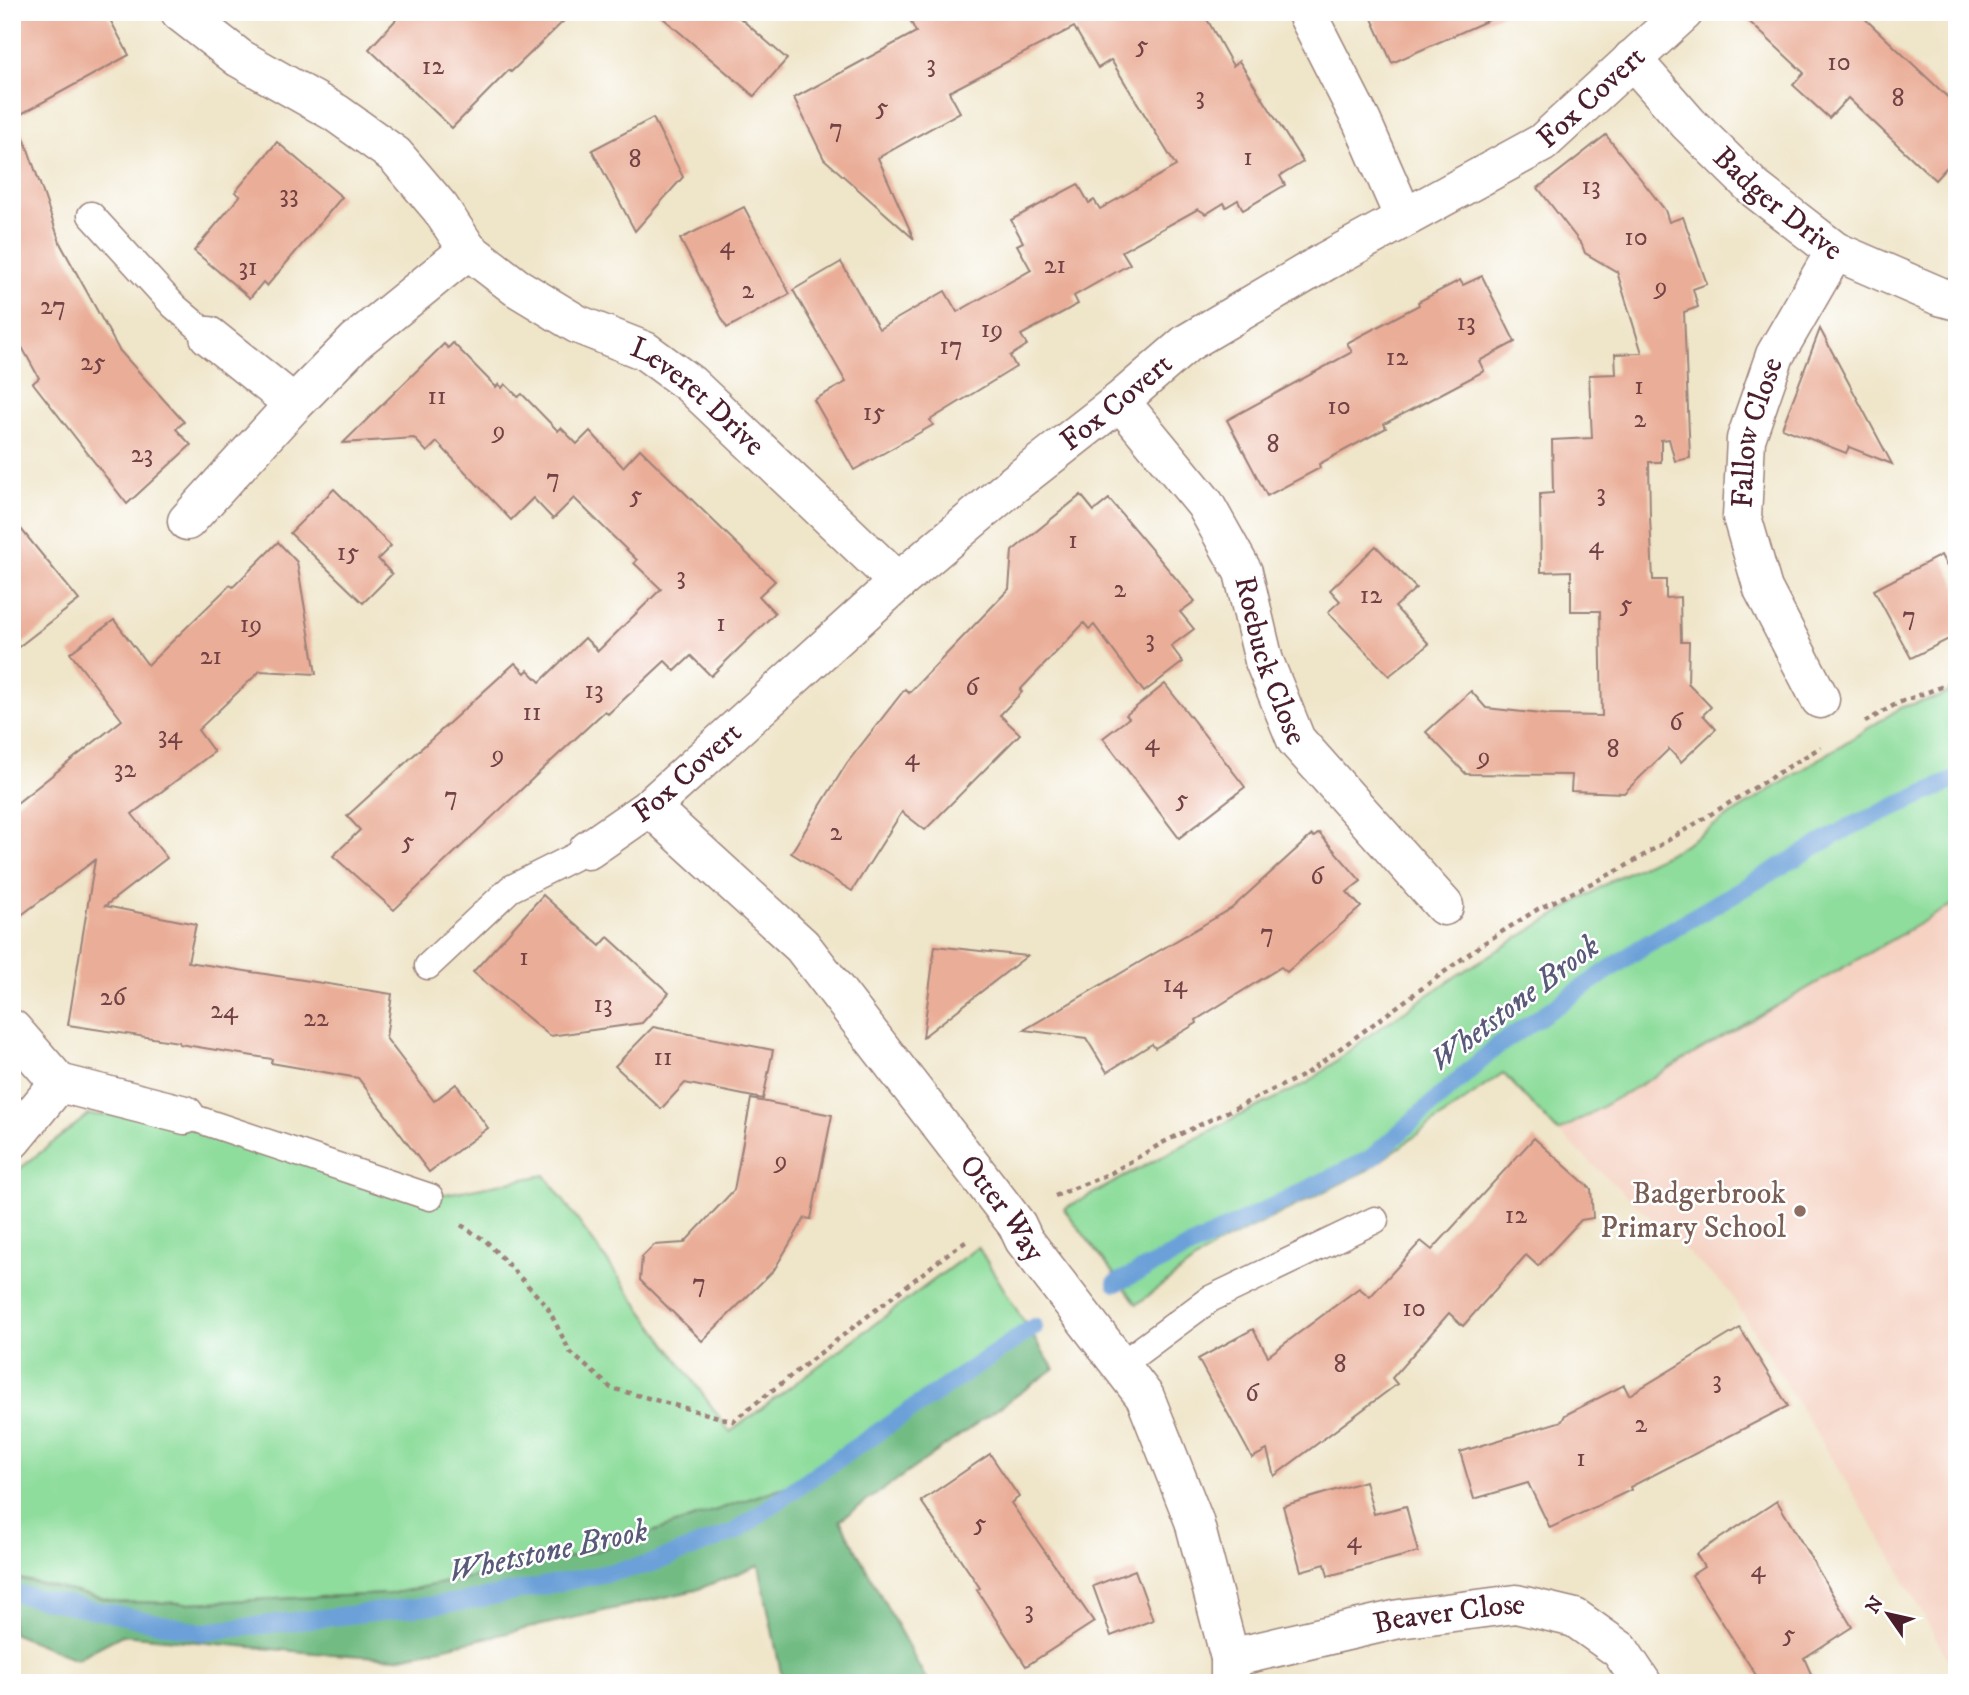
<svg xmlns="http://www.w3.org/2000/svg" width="1969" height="1695" viewBox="0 0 1969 1695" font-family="'IM FELL DW Pica',serif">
<rect width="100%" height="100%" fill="#fff"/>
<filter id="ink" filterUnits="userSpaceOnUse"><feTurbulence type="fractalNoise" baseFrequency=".0143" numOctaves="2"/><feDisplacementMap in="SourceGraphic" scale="14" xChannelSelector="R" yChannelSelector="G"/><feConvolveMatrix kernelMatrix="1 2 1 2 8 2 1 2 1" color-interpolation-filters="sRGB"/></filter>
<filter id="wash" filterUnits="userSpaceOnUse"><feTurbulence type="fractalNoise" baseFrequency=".00686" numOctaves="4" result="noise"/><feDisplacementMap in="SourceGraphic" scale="28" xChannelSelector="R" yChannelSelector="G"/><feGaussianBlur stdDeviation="1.57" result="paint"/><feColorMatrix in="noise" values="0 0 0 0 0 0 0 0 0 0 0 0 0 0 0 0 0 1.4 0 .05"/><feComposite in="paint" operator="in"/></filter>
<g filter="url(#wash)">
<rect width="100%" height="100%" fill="#efe5c9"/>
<!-- built -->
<path fill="#f5d2c2" d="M1957,902V1677L1893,1559L1729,1291L1558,1132Z"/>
<!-- green -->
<g fill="#8edd9c" stroke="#6c7e64" stroke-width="2">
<path d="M1957,688V902L1558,1132L1503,1073L1368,1170L1215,1246L1137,1304L1064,1209L1236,1117L1308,1083L1368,1036L1459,974L1616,878L1675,850L1902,707L1939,697Z"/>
<path d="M88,1115H185L430,1197L545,1175L730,1432L978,1247L1029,1330L810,1478L594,1552L389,1594L187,1603L118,1602L12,1577V1175Z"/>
</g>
<!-- forest -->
<path fill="#72bc84" stroke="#5e6e58" stroke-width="2" d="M1029,1330L1054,1369L840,1520L928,1683H783L759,1565L696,1590L397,1658L314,1653L122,1635L76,1659L12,1633V1577L118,1602L187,1603L389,1594L594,1552L810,1478Z"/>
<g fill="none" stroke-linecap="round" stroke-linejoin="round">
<!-- stream -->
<g stroke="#6ca0d8" stroke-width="18">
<path d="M1116,1283L1371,1158L1496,1047L1642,947L1849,827L1957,779"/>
<path d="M12,1593L202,1632L468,1601L647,1565L735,1532L810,1478L1034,1327"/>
</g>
</g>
<g id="blocks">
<!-- building -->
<g fill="#eaad97">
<path d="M12,12H106L129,55L12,119Z"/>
<path d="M403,12H573L511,72L509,70L452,128L369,49Z"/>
<path d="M656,12H733L787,59L754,96Z"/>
<path d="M906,12H1203L1233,66L1239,61L1303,162L1280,176L1285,185L1243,210L1238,200L1226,207L1224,203L1206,214L1198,209L1122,251L1130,264L1074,296L1078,304L1021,335L1027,345L1010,356L1016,367L930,420L933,425L854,470L814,400L846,382L793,290L841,262L879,329L945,291L957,312L1031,270L1017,245L1023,242L1011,220L1078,184L1089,203L1094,200L1100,209L1176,166L1111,60L1098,68L1074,27L949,92L960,112L878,158L914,239L824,159L794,98L916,32Z"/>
<path d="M1369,12H1507L1392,63Z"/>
<path d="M1739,12H1858L1957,106V156L1935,180L1848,98L1829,118L1793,85L1804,73Z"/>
<path d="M653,118L683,177L635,231L592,150Z"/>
<path d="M20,126L61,245L119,350L184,422L176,429L191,445L127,504L33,383L39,378L12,329V127Z"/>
<path d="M1606,135L1665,210L1669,222L1683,217L1707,284L1693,289L1698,307L1684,312L1690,458L1675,461L1669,439L1661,440V462H1649L1650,517L1653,580H1666V598L1680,597L1681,642H1689L1688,683L1711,707L1703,715L1716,729L1681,762L1669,749L1624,793L1571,791L1572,775L1466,774L1426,732L1471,691L1486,708L1549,715L1602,716L1600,611H1571V571L1541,572L1540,494L1553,493L1552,440L1592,438L1589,375L1616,374L1615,354L1642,353L1617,272L1585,253L1582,245L1538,188Z"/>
<path d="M277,142L342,197L267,286L263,282L250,298L194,251L240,196L235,192Z"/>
<path d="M744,207L790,294L727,328L680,239Z"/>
<path d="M1482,276L1515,342L1479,361L1484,371L1384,424L1386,428L1319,464L1320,468L1267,496L1227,420L1352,352L1347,343L1419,305L1418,302L1460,280L1463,285Z"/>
<path d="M1820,329L1892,464L1849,447L1846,453L1782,428Z"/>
<path d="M453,343L496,387L499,384L502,388L505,384L518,397L522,394L558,431L561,428L577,444L590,431L623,467L640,449L775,581L759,596L775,613L711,676L691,656L675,671L665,661L608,714L605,711L546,766L394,910L333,856L360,830L347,816L515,663L525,673L528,670L540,682L585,638L598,651L661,589L634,563L637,560L574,498L553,519L533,498L511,520L437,442L427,452L414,438L343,443L444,344L448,348Z"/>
<path d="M334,489L391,546L378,559L392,574L363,603L290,533Z"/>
<path d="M1081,495L1094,511L1109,499L1195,601L1180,612L1194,629L1171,646L1183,662L1144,692L1094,625L1089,629L1084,623L1020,690L1022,692L1000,715L1020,734L925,830L902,812L852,891L791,853L847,763L905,689L909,693L1009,589L1012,551Z"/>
<path d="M12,518L79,600L12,652Z"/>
<path d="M278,542L297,562L316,674L260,671L198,730L214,752L132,814L167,858L105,906L196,924L188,962L392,994L386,1038L434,1101L456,1084L488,1128L429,1172L358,1078L271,1063L272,1059L179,1044V1042L68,1025L95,860L12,922V807L122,720L70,653L114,620L148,665L230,585L233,587Z"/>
<path d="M1376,546L1416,588L1395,607L1429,644L1389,676L1328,612L1340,601L1330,590Z"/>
<path d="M1941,555L1957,586V635L1911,658L1874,590Z"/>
<path d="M1165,684L1245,787L1179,838L1103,738L1129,718L1126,715Z"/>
<path d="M1319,833L1361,881L1347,892L1361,907L1287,972L1281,967L1196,1020L1197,1023L1155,1048L1152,1044L1107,1072L1086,1038L1024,1030L1232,908L1312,835L1314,837Z"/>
<path d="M543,895L600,946L608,937L669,993L642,1023L550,1036L473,972Z"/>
<path d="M935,946L1027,956L923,1037Z"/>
<path d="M653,1027L773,1050L763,1099L685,1083L661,1109L615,1066Z"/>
<path d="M751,1099L832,1115L811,1219L805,1218L774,1270L702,1341L640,1280L642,1257L654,1245L684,1243L734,1190Z"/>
<path d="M1534,1138L1591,1189L1593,1218L1581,1220L1538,1266L1526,1255L1463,1326L1449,1313L1392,1378L1397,1384L1274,1476L1267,1450L1252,1458L1198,1359L1253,1329L1268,1356L1359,1288L1370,1297L1421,1241L1432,1250Z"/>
<path d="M1740,1328L1788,1406L1630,1487L1631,1490L1550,1528L1528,1483L1474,1499L1460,1452L1562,1421L1565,1415L1624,1385L1629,1395Z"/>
<path d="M990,1454L1019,1497L1011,1503L1094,1622L1026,1666L977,1590L980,1588L921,1501Z"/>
<path d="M1365,1481L1374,1514L1406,1506L1418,1552L1328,1576L1325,1564L1301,1571L1283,1506Z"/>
<path d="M1777,1501L1852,1627L1804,1658L1815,1683H1761L1692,1575L1704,1567L1696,1554Z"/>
<path d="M1135,1570L1153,1620L1111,1636L1093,1586Z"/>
</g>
</g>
</g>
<g filter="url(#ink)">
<use href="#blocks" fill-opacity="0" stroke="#9c827a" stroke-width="2"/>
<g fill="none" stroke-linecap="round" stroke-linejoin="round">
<!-- service casing -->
<g stroke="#9c827a" stroke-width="29">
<g id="service">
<path d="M91,215L174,306L209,336"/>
<path d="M428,966L510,889L588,850"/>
<path d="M185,1115L430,1197"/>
<path d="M1121,1365L1210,1299L1375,1220"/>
</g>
</g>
<!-- minor casing -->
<g stroke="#9c827a" stroke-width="41">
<g id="minor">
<path id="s1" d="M180,12L239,58L336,113L395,155L440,208L468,250L516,287L577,324L645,351L690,384L898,582"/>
<path d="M1306,12L1362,122L1404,218"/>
<path id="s2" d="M1632,59L1688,123L1755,189L1835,251L1939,296L1957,301"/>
<path d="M209,336L294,404"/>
<path id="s3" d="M1120,401L1205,504L1243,572L1264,661L1296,740L1444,906"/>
<path d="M187,521L294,404L356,341L468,250"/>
<path id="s4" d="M1820,699L1763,589L1742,517L1746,439L1775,355L1835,251"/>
<path id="s5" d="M650,807L802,946L1017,1225L1024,1240L1145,1397L1194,1521L1230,1658V1683"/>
<path id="s6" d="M588,850L650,807L898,582L1015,483L1120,401L1187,343L1326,261L1542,143L1684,12"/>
<path d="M12,1029L59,1083L185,1115"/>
<path d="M12,1140L59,1083"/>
<path id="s7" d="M1230,1658L1399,1619L1516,1604L1575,1618L1620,1650L1642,1683"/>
</g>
</g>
<!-- path -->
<g stroke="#9c827a" stroke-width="4.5" stroke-dasharray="5 5" stroke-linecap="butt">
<path d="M1865,722L1898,703L1957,681"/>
<path d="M1055,1196L1111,1173L1164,1142L1304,1075L1481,945L1538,909L1621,869L1821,747"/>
<path d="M461,1225L486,1241L547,1306L570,1352L611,1388L733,1421L950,1252L967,1241"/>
</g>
<!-- service -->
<use href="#service" stroke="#fff" stroke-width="26"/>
<!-- minor -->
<use href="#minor" stroke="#fff" stroke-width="38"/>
</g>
</g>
<!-- markers -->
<circle fill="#8d6e63" stroke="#fff" stroke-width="2.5" cx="1800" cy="1211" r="7"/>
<g text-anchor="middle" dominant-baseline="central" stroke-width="5" stroke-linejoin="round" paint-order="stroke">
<!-- number labels -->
<g font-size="26" fill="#724246">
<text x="1142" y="45">5</text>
<text x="1839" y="62">10</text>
<text x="931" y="64">3</text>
<text x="433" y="66">12</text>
<text x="1200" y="96">3</text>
<text x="1898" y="98">8</text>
<text x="882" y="107">5</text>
<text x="836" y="128">7</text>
<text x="1248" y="157">1</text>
<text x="635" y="159">8</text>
<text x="1591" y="186">13</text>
<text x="289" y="194">33</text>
<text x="1636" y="237">10</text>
<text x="727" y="245">4</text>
<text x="1055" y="265">21</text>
<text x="248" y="267">31</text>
<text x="1661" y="286">9</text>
<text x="748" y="290">2</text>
<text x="53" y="306">27</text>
<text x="1466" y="322">13</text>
<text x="992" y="329">19</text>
<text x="951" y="346">17</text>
<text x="1397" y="357">12</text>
<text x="93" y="362">25</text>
<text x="1639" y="386">1</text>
<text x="437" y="396">11</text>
<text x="1339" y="406">10</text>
<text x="874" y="412">15</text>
<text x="1640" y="419">2</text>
<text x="499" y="430">9</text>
<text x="1273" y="444">8</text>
<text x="142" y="454">23</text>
<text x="553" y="478">7</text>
<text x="1601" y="493">3</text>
<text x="636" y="495">5</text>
<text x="1073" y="540">1</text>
<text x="1596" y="545">4</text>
<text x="348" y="552">15</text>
<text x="681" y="576">3</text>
<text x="1120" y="589">2</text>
<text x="1371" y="595">12</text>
<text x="1626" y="604">5</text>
<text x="1909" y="616">7</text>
<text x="721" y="623">1</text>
<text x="251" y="624">19</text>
<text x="1150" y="639">3</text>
<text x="211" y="656">21</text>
<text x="972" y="687">6</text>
<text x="594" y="690">13</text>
<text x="532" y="712">11</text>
<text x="1676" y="722">6</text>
<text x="170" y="735">34</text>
<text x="1152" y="742">4</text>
<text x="1613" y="749">8</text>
<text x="498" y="754">9</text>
<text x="1484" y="756">9</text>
<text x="912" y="757">4</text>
<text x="125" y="769">32</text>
<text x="451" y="796">7</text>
<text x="1182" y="799">5</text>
<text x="836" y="832">2</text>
<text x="408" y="841">5</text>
<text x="1317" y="876">6</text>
<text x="1267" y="933">7</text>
<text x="524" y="957">1</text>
<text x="1175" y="984">14</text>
<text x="113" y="997">26</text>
<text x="603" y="1004">13</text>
<text x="224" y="1010">24</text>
<text x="316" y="1018">22</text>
<text x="663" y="1057">11</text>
<text x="781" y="1160">9</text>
<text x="1516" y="1215">12</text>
<text x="699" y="1283">7</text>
<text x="1414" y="1308">10</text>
<text x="1340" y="1364">8</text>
<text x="1717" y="1380">3</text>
<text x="1252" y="1393">6</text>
<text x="1641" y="1424">2</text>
<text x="1581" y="1458">1</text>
<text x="980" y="1523">5</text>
<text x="1354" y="1540">4</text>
<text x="1758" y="1569">4</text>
<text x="1029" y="1610">3</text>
<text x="1789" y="1634">5</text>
</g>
<!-- street labels -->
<g font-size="30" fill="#4a1f2b" stroke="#fff">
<text stroke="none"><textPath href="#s6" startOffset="1260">Fox Covert</textPath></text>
<text stroke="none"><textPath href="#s2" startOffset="206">Badger Drive</textPath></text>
<text stroke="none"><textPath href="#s1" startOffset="653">Leveret Drive</textPath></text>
<text stroke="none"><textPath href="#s6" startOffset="693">Fox Covert</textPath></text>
<text stroke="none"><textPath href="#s4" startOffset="285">Fallow Close</textPath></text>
<text stroke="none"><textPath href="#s3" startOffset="304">Roebuck Close</textPath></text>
<text stroke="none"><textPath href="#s6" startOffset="126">Fox Covert</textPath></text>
<text stroke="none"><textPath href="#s5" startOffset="536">Otter Way</textPath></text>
<text stroke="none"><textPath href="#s7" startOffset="224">Beaver Close</textPath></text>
</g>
<!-- education labels -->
<g font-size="30" fill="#785e54" stroke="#fff" text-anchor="end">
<text x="1786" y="1194">Badgerbrook<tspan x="1786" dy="34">Primary School</tspan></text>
</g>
<!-- water labels -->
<g font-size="32" font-style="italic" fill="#595979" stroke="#fff">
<text transform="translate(1515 1004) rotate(-37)">Whetstone Brook</text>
<text transform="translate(548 1552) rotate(-12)">Whetstone Brook</text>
</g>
</g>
<!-- margin -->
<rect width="1969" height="1695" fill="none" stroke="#fff" stroke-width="42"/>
<!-- north arrow -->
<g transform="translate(1888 1614) rotate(304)" stroke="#ffffff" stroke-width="5" paint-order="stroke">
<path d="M0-5L12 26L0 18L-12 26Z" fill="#4a1f2b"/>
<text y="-10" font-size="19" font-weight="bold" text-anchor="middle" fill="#4a1f2b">N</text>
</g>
</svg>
